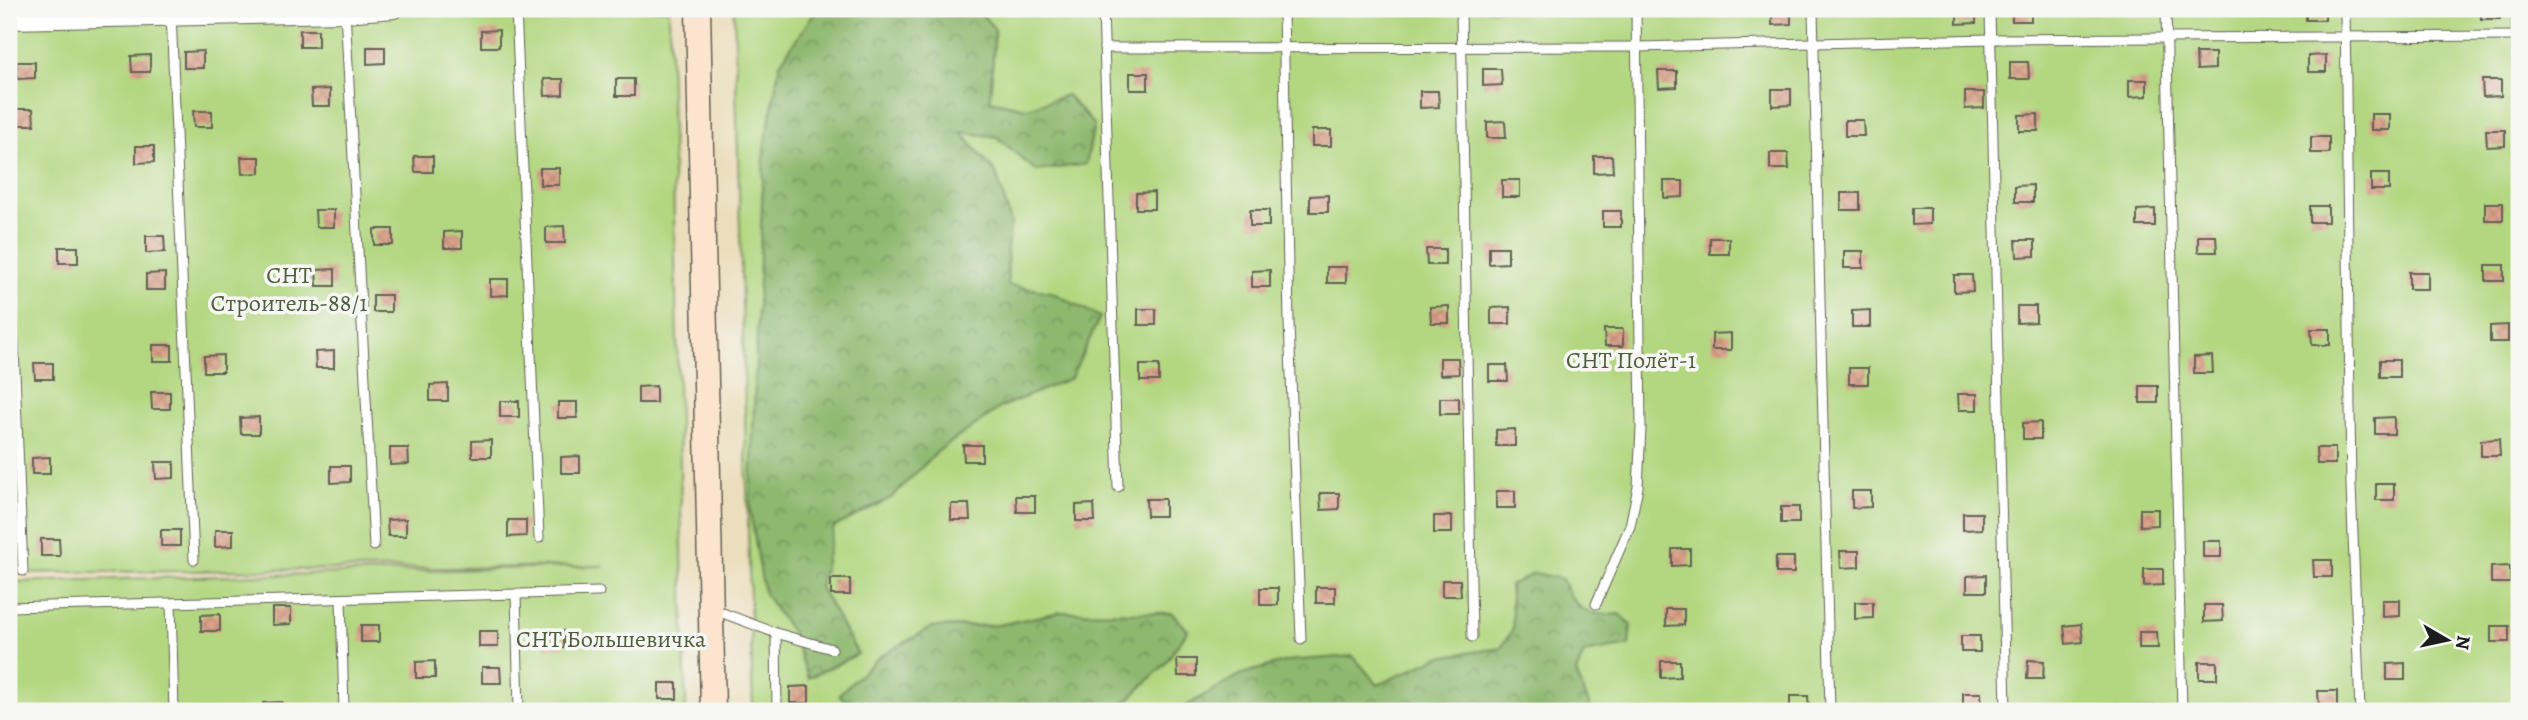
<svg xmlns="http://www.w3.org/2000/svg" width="2528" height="720" viewBox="0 0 2528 720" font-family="Alegreya,serif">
<defs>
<pattern id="forest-crowns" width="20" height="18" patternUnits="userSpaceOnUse" patternTransform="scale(1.75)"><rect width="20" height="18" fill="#8db86e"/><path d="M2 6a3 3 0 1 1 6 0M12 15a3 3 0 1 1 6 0" fill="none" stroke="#72955a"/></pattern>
<pattern id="building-cross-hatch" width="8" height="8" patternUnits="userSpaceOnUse" patternTransform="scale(1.75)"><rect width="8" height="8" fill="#dba18a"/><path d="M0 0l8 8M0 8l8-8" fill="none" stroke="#bb8a76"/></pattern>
</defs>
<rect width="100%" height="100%" fill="#f6f6f2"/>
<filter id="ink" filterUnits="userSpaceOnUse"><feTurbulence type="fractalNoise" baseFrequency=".0143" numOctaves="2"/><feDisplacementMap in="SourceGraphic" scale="14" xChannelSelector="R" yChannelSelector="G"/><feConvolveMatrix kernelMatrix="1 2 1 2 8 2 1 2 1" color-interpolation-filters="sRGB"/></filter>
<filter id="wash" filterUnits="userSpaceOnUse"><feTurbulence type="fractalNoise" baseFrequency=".00686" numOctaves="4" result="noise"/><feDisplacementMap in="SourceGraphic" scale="28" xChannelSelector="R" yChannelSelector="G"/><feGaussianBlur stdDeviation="1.57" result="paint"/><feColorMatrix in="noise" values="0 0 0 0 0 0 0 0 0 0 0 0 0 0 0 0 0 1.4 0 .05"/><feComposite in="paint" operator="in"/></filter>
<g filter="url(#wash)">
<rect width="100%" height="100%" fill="#ebdebc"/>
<!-- green -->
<g fill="#b2d780" stroke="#677a4e" stroke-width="2">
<path d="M9,9H669L686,711H9V582L605,566L9,573Z"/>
<path d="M734,9H2519V711H753Z"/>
</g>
<!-- forest -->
<g fill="url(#forest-crowns)" stroke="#546a45" stroke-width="2">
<path d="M817,9H977L995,29L990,100L1027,108L1067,95L1094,125L1086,164L1036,171L997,137L961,132L996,173L1011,222L1007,249L1008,285L1051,292L1100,317L1071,378L1001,407L937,452L891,498L834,527L820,587L858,654L808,678L792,633L764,593L750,510L764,151L780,63Z"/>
<path d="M1535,573L1562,579C1575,610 1585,617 1619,614L1631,625L1629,645L1584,653L1576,673L1592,711H1177L1242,674L1287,661L1353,656L1378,685L1438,657L1501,648L1513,628L1510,585Z"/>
<path d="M1060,612L1172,613L1188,630L1164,665L1117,711H853L839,694L879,657L932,627L998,625Z"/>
</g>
<g id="blocks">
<!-- building -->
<g fill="url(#building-cross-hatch)">
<path d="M1772,9H1791V24L1772,25Z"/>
<path d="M1957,9H1976V23L1957,24Z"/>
<rect x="2012" y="9" width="19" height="12"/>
<rect x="2306" y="9" width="19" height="11"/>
<rect x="2481" y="9" width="19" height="10"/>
<rect x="300" y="30" width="18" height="17"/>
<path d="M499,30V47H481V31Z"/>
<path d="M367,47H385V63L367,64Z"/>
<path d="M203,51V68H184V52Z"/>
<path d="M2196,53H2215V69L2197,70Z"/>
<path d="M150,55V72H132L131,56Z"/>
<path d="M2326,55V72H2308V56Z"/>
<path d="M16,62H35V78L17,79Z"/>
<path d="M2010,62H2028L2029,79H2010Z"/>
<path d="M1483,69H1501L1502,85L1483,86Z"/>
<path d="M1658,71H1677V87L1659,88Z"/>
<rect x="1130" y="73" width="18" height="17"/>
<path d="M544,79H563V95L545,96Z"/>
<rect x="616" y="79" width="18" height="17"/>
<path d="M2129,80H2147V96L2129,97Z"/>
<path d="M2482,80H2501V96L2483,97Z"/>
<path d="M330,89V106H312L311,90Z"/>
<path d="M1772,89H1791V105L1772,106Z"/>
<path d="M1420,91H1438L1439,107L1420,108Z"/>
<path d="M1965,92H1984V108L1965,109Z"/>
<path d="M15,109H33L34,125H15Z"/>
<path d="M193,111H212V127H194Z"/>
<path d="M2038,114V131H2019V115Z"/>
<rect x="2371" y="114" width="19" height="16"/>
<path d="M1845,120H1863L1864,136H1845Z"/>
<path d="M1505,121L1506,138H1487V122Z"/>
<rect x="1312" y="130" width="19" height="16"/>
<path d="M2486,130H2505V146L2487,147Z"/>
<rect x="2311" y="137" width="18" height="16"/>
<path d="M136,146H154V162L136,163Z"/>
<path d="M1770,153H1788L1789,169H1770Z"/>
<path d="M414,156H433V172H415Z"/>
<path d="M1594,156H1612L1613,172L1594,173Z"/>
<path d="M241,157H260V173L242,174Z"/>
<rect x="540" y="168" width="19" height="17"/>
<rect x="2371" y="174" width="18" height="16"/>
<rect x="1502" y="180" width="18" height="17"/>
<path d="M1664,181H1683V197L1664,198Z"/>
<path d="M2033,185V202H2015V186Z"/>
<path d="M1154,192V209H1136V193Z"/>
<rect x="1841" y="193" width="19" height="17"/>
<path d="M1328,195V212H1310V196Z"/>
<rect x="2485" y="203" width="18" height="17"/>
<rect x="2310" y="206" width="18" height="16"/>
<path d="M1912,208H1930V224L1912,225Z"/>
<path d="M2155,209V226H2137V210Z"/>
<path d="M315,210H334V227H316Z"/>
<rect x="1250" y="210" width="19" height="16"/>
<rect x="1603" y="211" width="18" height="16"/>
<path d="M564,226L565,243H546V227Z"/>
<rect x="374" y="229" width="19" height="16"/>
<path d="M462,231V248H444V232Z"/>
<path d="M146,236H164L165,252L146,253Z"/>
<path d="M2198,236H2216L2217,252H2198Z"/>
<rect x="1710" y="238" width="19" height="16"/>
<path d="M2016,240H2035V256L2017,257Z"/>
<rect x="59" y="247" width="19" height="16"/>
<path d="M1489,247H1508V263L1489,264Z"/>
<path d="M1426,249H1445V265H1427Z"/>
<rect x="1844" y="251" width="19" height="17"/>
<rect x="2486" y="265" width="18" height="16"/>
<rect x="1327" y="267" width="19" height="16"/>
<path d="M335,269V286H317L316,270Z"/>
<path d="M1270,270V287H1252V271Z"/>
<rect x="2409" y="272" width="19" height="17"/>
<path d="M165,273V290H146V274Z"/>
<path d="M1954,275H1972L1973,291L1954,292Z"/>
<path d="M490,279H508V295L490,296Z"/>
<rect x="373" y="295" width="18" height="17"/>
<path d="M1449,306V323H1431L1430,307Z"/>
<path d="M2017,306H2036V322L2017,323Z"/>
<path d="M1510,307V324H1491V308Z"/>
<rect x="1138" y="309" width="18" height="16"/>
<path d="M1870,310V327H1852V311Z"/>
<path d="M2508,325V342H2490V326Z"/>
<path d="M1604,329H1623V346H1605Z"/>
<path d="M2311,329H2330V345H2312Z"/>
<path d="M1731,333V350H1712V334Z"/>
<rect x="153" y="345" width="19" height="16"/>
<path d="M334,351V368H316L315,352Z"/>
<path d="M223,355V372H204V356Z"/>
<path d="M2212,356L2213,373H2194V357Z"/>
<path d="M1440,358H1458L1459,374L1440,375Z"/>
<rect x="2380" y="360" width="19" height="17"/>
<path d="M34,363H53V379H35Z"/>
<rect x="1140" y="365" width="19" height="16"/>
<path d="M1489,365H1507L1508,381H1489Z"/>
<rect x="1849" y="368" width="19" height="16"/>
<path d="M448,384V401H430V385Z"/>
<path d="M656,386V403H638V387Z"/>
<rect x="2140" y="386" width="18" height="17"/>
<path d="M151,392H170V409H152Z"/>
<path d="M1958,394H1977V410H1959Z"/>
<rect x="1440" y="398" width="19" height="16"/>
<rect x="500" y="401" width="19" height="16"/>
<rect x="558" y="402" width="19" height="16"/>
<path d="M259,417V434H241L240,418Z"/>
<path d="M2394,417V434H2375V418Z"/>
<path d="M2041,422V439H2023V423Z"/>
<path d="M1515,429V446H1496V430Z"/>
<path d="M2499,439L2500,456H2481V440Z"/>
<path d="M491,440V457H472V441Z"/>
<path d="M963,445H982V461H964Z"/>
<path d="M390,448H408L409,464L390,465Z"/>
<path d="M2316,448H2335V464H2317Z"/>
<path d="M580,456V473H561V457Z"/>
<path d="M50,457V474H32V458Z"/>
<path d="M155,462H174V478L156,479Z"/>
<path d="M331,466H350V482L331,483Z"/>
<rect x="2376" y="484" width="18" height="16"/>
<rect x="1496" y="491" width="19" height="17"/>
<path d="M1852,491H1871V507L1852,508Z"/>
<path d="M1320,493H1339V509L1321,510Z"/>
<path d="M1016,496H1035V512H1017Z"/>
<path d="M1146,499H1165V516H1147Z"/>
<path d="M951,504H969L970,520H951Z"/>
<path d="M1094,504L1095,521H1076V505Z"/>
<rect x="1781" y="507" width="18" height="16"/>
<path d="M2140,509H2158V525L2140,526Z"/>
<path d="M1963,513H1982V529L1963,530Z"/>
<rect x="1434" y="516" width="18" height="17"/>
<path d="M406,519V536H388L387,520Z"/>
<path d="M508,520H526V536L508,537Z"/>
<rect x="161" y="530" width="19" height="16"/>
<path d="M215,530H233V546L215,547Z"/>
<path d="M41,539H59L60,556H41Z"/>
<rect x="2203" y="541" width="18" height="16"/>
<path d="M1672,549H1690V565L1672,566Z"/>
<path d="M1840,551H1859V567L1841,568Z"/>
<rect x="1776" y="557" width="18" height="16"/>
<path d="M2313,560H2332V577H2314Z"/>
<path d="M2510,566V583H2491V567Z"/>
<path d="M2144,569H2163V585L2144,586Z"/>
<path d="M1986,575V592H1967V576Z"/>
<rect x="831" y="579" width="19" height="16"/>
<path d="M1442,580H1460L1461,596H1442Z"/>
<rect x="1316" y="587" width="19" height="16"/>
<rect x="1260" y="588" width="18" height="17"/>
<path d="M2382,600H2400V616L2382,617Z"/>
<path d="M1855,602H1873V618L1855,619Z"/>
<path d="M2204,605H2222L2223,621L2204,622Z"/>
<path d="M272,608H291V624L272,625Z"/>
<path d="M1666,609H1684V625L1666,626Z"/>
<path d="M220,614V631H201V615Z"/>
<path d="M2081,624L2083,642L2066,644L2064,626Z"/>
<rect x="361" y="625" width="18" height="17"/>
<rect x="2491" y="626" width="18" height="16"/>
<rect x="479" y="631" width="19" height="16"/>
<path d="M545,631H564V648H546Z"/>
<path d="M2139,632H2157L2158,648H2139Z"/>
<rect x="1961" y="636" width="19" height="16"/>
<path d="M1177,659H1196V676H1178Z"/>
<path d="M2028,660L2044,661L2043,679H2027Z"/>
<path d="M435,661V678H416V662Z"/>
<path d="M1661,661H1680V677L1661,678Z"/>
<rect x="2199" y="662" width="18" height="17"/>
<path d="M2405,663V680H2387V664Z"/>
<path d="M482,667H500L501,683H482Z"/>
<rect x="659" y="683" width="18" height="16"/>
<path d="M809,686V703H790V687Z"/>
<path d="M2318,691H2337V707L2319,708Z"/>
<path d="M1963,693H1981L1982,710H1963Z"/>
<path d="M1790,696H1808L1809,711H1790Z"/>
<path d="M282,702V711H263V703Z"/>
</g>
</g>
</g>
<g filter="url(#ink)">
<use href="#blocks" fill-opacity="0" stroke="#646054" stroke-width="2"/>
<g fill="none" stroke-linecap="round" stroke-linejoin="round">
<!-- lane casing -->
<g stroke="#646054" stroke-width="11">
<g id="lane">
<path d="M516,9L539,538"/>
<path d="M1103,9L1118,487"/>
<path d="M1283,9L1289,323L1301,639"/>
<path d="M1461,9L1472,637"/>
<path d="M1813,9L1830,711"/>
<path d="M1990,9L2006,711"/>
<path d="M2166,9L2182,711"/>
<path d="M2345,9L2351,485L2360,711"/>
<path d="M2516,9L2519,175"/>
<path d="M345,10L374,546"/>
<path d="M171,13L194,560"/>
<path d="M1104,48L1637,47L1991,39L2519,36"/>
<path d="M9,222L23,571"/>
<path d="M516,594L519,711"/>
<path d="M341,599L344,711"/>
<path d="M171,604L174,711"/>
<path d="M1596,604L1630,526L1638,487L1641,428L1636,9"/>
<path d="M9,607L599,592"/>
<path d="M712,609L776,633L832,649"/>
<path d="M776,633L777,711"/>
</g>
</g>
<!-- street casing -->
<g stroke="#646054" stroke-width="20">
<path id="street" d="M9,20L345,13L394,9"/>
</g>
<!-- secondary casing -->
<g stroke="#646054" stroke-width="27">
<path id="secondary" d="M698,9L713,711"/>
</g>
<!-- lane -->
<use href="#lane" stroke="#fff" stroke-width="9"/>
<!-- street -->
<use href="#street" stroke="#fff" stroke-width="18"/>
<!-- secondary -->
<use href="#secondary" stroke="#fce5cf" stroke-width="24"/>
</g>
</g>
<g text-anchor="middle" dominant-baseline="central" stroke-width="7" stroke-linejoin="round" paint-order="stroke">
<!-- park labels -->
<g font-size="24" fill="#505d3f" stroke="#f6f6f2">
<text x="289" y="275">СНТ<tspan x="289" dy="28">Строитель-88/1</tspan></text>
<text x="1631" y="360">СНТ Полёт-1</text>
<text x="611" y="639">СНТ Большевичка</text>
</g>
</g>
<!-- margin -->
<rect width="2528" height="720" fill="none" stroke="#f6f6f2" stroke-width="35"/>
<!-- north arrow -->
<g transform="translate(2447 640) rotate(99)" stroke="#f6f6f2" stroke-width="5" paint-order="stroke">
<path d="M0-5L12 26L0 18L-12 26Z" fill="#1c1c1c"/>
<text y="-10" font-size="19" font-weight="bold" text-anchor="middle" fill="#1c1c1c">N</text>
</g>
</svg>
